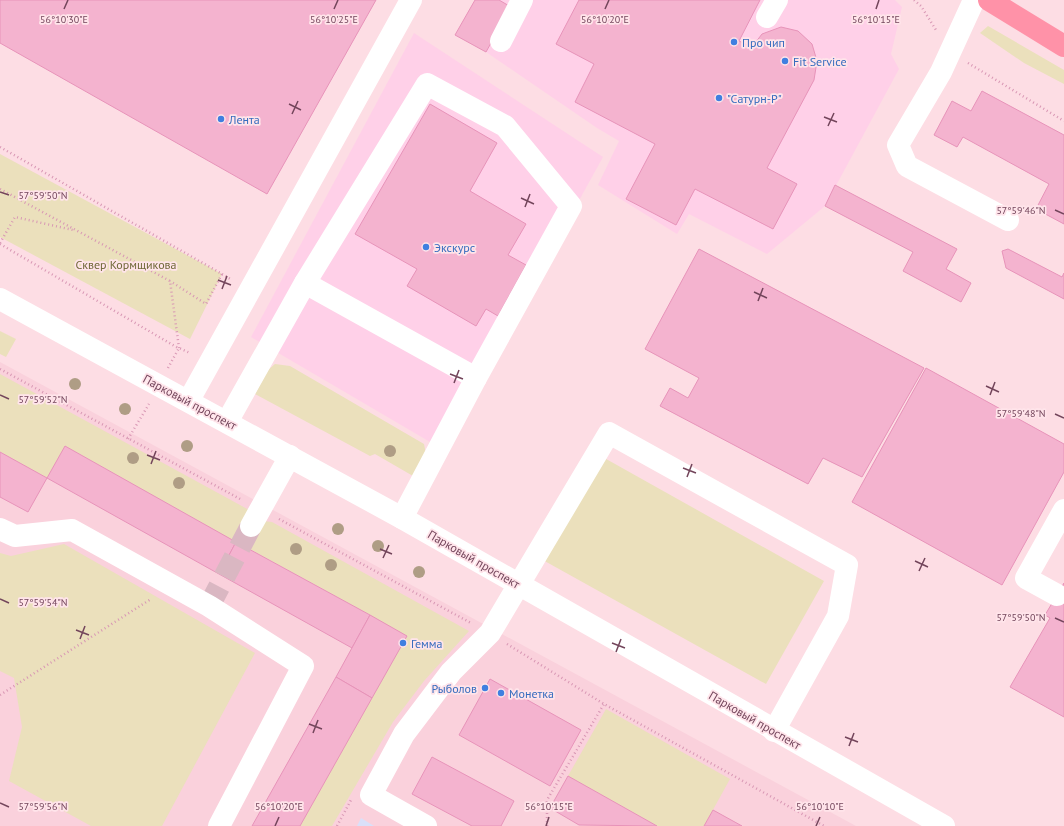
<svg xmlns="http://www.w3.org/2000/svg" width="1064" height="826" viewBox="0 0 1064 826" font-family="'PT Sans',sans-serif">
<rect width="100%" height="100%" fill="#fddde4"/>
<!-- residential -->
<path fill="#fad1dc" d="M0,362L856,826H0Z"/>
<!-- commercial -->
<g fill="#ffd0e8">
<path d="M475,0H895L902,7L891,54L899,69L825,206L767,254L689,214L677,234L598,185L619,141L597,128L486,52L455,35Z"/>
<path d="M414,33L603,157L442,449L251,337Z"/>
</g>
<!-- education -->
<path fill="#dae0f9" d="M361,818L374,826H357Z"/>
<!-- green -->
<g fill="#ebe0bc">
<path d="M988,26L1064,70V84L1024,63L980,33Z"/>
<path d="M0,154L222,274L190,339L0,237Z"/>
<path d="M0,331L16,339L6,357L0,354Z"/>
<path d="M275,364L290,366L424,444L426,454L413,476L375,454L370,456L255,394L268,370Z"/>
<path d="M0,374L251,511L234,541L65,446L47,478L0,452Z"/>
<path d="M599,455L824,581L766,684L541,559Z"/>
<path d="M263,521L272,522L469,631L424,681L393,722L332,826H300L370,615L246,547Z"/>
<path d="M64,544L255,653L162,826H91L9,781L22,727L14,678L0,671V553L11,556Z"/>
<path d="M606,709L730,779L704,826H657L568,776Z"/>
</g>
<!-- building -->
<g fill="#f4b3cf" stroke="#e793b9">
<path d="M0,0H376L267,194L0,43Z"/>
<path d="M475,0H499L511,7L486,52L455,35Z"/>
<path d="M579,0H760L739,41L752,47L762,34L781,27L798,31L812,44L817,61L814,80L767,168L797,184L773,229L695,189L676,225L626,199L655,144L575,102L594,64L556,44Z"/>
<path d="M982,91L1064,135V224L1036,209L1049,184L963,137L957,147L934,135L952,101L971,111Z"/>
<path d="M430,104L497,143L470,191L526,224L508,255L526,265L498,316L486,309L476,326L407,286L417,269L355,234Z"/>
<path d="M835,185L957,249L946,269L971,283L961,302L903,271L913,252L825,206Z"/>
<path d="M699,249L924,368L862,477L823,458L808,484L660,406L670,388L688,398L699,378L645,349Z"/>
<path d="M1008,249L1062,277L1064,273V299L1006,268L1002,251Z"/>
<path d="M926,368L1064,444V472L1002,585L852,502Z"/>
<path d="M65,446L236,542L219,574L47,478Z"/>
<path d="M0,452L47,478L28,512L0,497Z"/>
<path d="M236,542L370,615L352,648L219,574Z"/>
<path d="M1064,583V717L1010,687L1050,618L1045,615Z"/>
<path d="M370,615L407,636L372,698L336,677Z"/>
<path d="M336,677L372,698L300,826H252Z"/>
<path d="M490,679L581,730L550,786L459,735Z"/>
<path d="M432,757L514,801L501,826H472L412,794Z"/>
<path d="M568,776L657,826L579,825L550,808Z"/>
<path d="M713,810L742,826H704Z"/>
</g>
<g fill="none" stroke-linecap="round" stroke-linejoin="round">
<!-- minor-tunnel -->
<path stroke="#dab7c2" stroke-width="22" stroke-dasharray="22 11" stroke-linecap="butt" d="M209,606L251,526"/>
<!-- path -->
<g stroke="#d897b4" stroke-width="2.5" stroke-dasharray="1 3" stroke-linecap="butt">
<path d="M914,0L921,6L936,30"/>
<path d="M968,63L1064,121"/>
<path d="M0,147L222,274L206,304L170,281"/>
<path d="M0,189L170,281L179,348"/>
<path d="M0,243L15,217L73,230"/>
<path d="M0,244L178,348"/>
<path d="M222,274L232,280"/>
<path d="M168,368L179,348L190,353"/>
<path d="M0,369L242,500"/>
<path d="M128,439L149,404"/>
<path d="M279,519L471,623"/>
<path d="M507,644L604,704L824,826"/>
<path d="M0,695L151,599"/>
<path d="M337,826L351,800"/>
<path d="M547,826V800L604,704"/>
</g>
<!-- minor -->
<g stroke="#fff" stroke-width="22">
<path d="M974,0L941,72L898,145L907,166L1008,220"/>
<path d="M767,17L777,0"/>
<path d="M501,41L522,0"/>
<path d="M305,283L476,378"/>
<path d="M0,299L402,518L944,826"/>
<path d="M189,400L411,0"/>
<path d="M227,422L305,283L427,84L505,126L571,206L476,378L402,518"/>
<path d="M251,526L290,456"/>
<path d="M0,529L15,536L72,530L209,606L303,666L219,826"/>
<path d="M1057,595L1026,578L1064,510"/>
<path d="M426,826L371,795L404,734L451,672L490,633L609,433L847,565L838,616L774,731"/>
</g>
<!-- major -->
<path stroke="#ff92a8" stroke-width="22" d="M989,0L1064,46"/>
</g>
<!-- trees -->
<g fill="#af9d85">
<circle cx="75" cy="384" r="6"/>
<circle cx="125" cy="409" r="6"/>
<circle cx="187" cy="446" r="6"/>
<circle cx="390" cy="451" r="6"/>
<circle cx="133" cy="458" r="6"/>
<circle cx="179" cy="483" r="6"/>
<circle cx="338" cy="529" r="6"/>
<circle cx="378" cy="546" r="6"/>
<circle cx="296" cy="549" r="6"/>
<circle cx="331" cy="565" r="6"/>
<circle cx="419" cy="572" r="6"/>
</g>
<!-- ticks -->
<path fill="none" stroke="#73455b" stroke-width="1.5" d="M64,9L68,0M334,9L338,0M605,9L609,0M876,9L879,0M289,104L301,110M292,114L298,101M824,117L837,122M828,126L834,113M0,192L9,195M521,198L534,204M525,207L530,194M1055,210L1064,214M218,280L231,285M222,289L227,276M754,292L767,298M758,301L763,288M450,374L463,379M454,383L459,370M986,386L999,392M0,395L9,399M990,395L995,382M1055,414L1064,418M147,455L160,460M151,464L156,451M683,468L696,473M687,477L692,464M380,549L392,554M383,558L389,545M915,561L928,567M919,571L925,558M0,599L9,603M1055,618L1064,622M76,630L89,635M80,639L85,626M612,643L625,648M616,652L621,639M309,724L322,729M313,733L318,720M845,737L858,742M849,746L854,733M0,803L9,807M275,826L279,817M546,826L549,817M816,826L820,817"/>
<!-- markers -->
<g fill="#3f7fe0" stroke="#ffe4ea" stroke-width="1.5">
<circle cx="734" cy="42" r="4"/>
<circle cx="785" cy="61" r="4"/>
<circle cx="719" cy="98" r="4"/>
<circle cx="221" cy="119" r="4"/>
<circle cx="426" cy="247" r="4"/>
<circle cx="403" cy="643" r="4"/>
<circle cx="485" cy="688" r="4"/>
<circle cx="501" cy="693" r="4"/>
</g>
<g text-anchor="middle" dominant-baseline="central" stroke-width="3.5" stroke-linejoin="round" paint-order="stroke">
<!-- shop labels -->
<g font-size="12" fill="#366cbe" stroke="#ffe4ea" text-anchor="start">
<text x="742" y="42">Про чип</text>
<text x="793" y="61">Fit Service</text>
<text x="727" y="98">"Сатурн-Р"</text>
<text x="229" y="119">Лента</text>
<text x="434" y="247">Экскурс</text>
<text x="411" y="643">Гемма</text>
<text x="477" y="688" text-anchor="end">Рыболов</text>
<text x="509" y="693">Монетка</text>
</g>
<!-- park labels -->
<g font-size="12" fill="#6f6837" stroke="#ffe4ea">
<text x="126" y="264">Сквер Кормщикова</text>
</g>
<!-- street labels -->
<g font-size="12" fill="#73455b" stroke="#ffe4ea">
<text transform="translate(190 402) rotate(28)">Парковый проспект</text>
<text transform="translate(474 559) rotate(30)">Парковый проспект</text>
<text transform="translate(755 720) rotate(30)">Парковый проспект</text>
</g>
</g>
<g font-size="10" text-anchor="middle" fill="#73455b" stroke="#ffe4ea" stroke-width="3.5" stroke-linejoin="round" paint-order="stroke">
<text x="64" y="23">56°10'30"E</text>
<text x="334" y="23">56°10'25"E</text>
<text x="605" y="23">56°10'20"E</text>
<text x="876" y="23">56°10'15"E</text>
<text x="43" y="199">57°59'50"N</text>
<text x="1021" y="214">57°59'46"N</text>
<text x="43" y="403">57°59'52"N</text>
<text x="1021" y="417">57°59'48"N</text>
<text x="43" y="606">57°59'54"N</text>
<text x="1021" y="621">57°59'50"N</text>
<text x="279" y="810">56°10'20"E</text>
<text x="549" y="810">56°10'15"E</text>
<text x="820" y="810">56°10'10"E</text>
<text x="43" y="810">57°59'56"N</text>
</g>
</svg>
